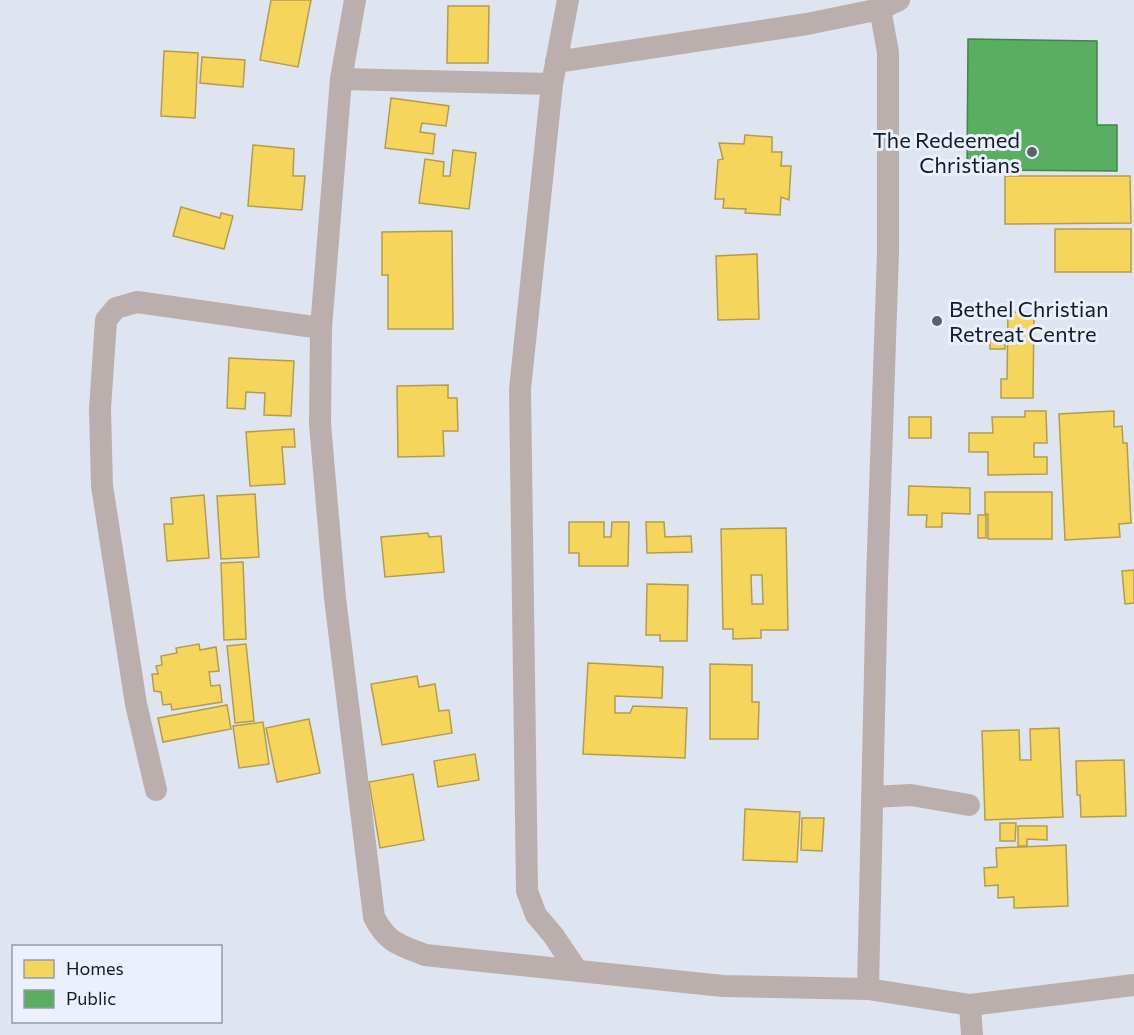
<svg xmlns="http://www.w3.org/2000/svg" width="1134" height="1035" viewBox="0 0 1134 1035" font-family="Commissioner,sans-serif">
<rect width="100%" height="100%" fill="#dfe5f0"/>
<!-- homes -->
<g fill="#f6d55c" stroke="#b39d4b" stroke-width="1.5" fill-rule="evenodd">
<path d="M271,0H311L298,67L260,60Z"/>
<path d="M448,6H489L488,63H447Z"/>
<path d="M164,51L198,53L195,118L161,116Z"/>
<path d="M202,57L245,60L243,87L200,83Z"/>
<path d="M391,98L449,106L446,126L422,123L420,132L435,134L433,154L385,148Z"/>
<path d="M745,135L772,137V152H782L781,166H791L789,200L781,197L780,215L745,213L746,209L723,208L724,199H715L718,160L723,159L719,143L744,144Z"/>
<path d="M253,145L294,149L293,176H305L302,210L248,206Z"/>
<path d="M453,150L476,153L469,209L419,203L425,159L444,162L443,176H450Z"/>
<path d="M1005,176H1130L1131,223L1005,224Z"/>
<path d="M181,207L220,218L221,213L233,216L224,249L173,236Z"/>
<rect x="1055" y="229" width="76" height="43"/>
<path d="M452,231L453,329H388V275H382V232Z"/>
<path d="M757,254L759,319L718,320L716,256Z"/>
<path d="M1008,312L1034,313L1033,398H1001V379H1007Z"/>
<rect x="990" y="338" width="15" height="11"/>
<path d="M229,358L294,361L291,416L264,415L265,393L246,392L245,409L227,408Z"/>
<path d="M448,385V398H457L458,431H443L444,456L398,457L397,386Z"/>
<path d="M1025,411H1046L1047,443H1034V457H1047V474L988,475V452H969V433H993L992,417H1025Z"/>
<path d="M1114,411V427L1122,426L1123,443H1127L1131,523L1119,524L1120,537L1065,540L1059,414Z"/>
<rect x="909" y="417" width="22" height="21"/>
<path d="M294,429L295,447H282L285,484L250,486L246,432Z"/>
<path d="M909,486L970,488V514L942,513V527H926L927,515H908Z"/>
<path d="M985,492H1052V539H988V514H985Z"/>
<path d="M255,494L259,557L221,559L217,496Z"/>
<path d="M204,495L209,558L167,561L164,524H173L171,498Z"/>
<rect x="978" y="515" width="8" height="23"/>
<path d="M569,522H604V537H611L612,522H629L628,566H579V553H569Z"/>
<path d="M646,522H664L665,537L691,536L692,552L647,553Z"/>
<path d="M786,528L788,630H761V638L733,639V629H723L721,529ZM751,575H762L763,604H752Z"/>
<path d="M428,533L429,537L441,536L444,572L385,577L381,537Z"/>
<path d="M243,562L246,639L224,640L221,563Z"/>
<path d="M1134,570V603L1125,604L1122,571Z"/>
<path d="M647,584L688,585L687,641H660V635H646Z"/>
<path d="M199,644L200,650L216,647L219,671L209,672L211,686L220,685L222,702L172,710L171,704L163,705L161,692L154,691L152,674H158L156,666L162,665L161,656L177,653L176,648Z"/>
<path d="M246,644L254,721L235,723L227,646Z"/>
<path d="M588,663L663,667L662,698L615,696V713H630L633,706L687,708L685,758L583,754Z"/>
<path d="M710,664L752,665V702H759L758,739H710Z"/>
<path d="M417,676L419,687L435,684L439,711L449,710L452,733L382,745L371,684Z"/>
<path d="M227,705L231,729L163,742L158,718Z"/>
<path d="M309,719L320,773L277,782L266,728Z"/>
<path d="M263,722L269,764L239,768L233,726Z"/>
<path d="M1059,728L1063,817L985,820L982,731L1019,730L1020,760H1031L1030,729Z"/>
<path d="M475,754L479,780L438,787L434,761Z"/>
<path d="M1124,760L1126,816L1081,817L1080,795H1077L1076,761Z"/>
<path d="M413,774L424,840L380,848L369,782Z"/>
<path d="M745,809L800,812L797,862L743,860Z"/>
<path d="M802,818H824L822,851L801,850Z"/>
<path d="M1000,823H1016L1015,841H1000Z"/>
<path d="M1018,826H1047V840L1027,839V846H1018Z"/>
<path d="M1066,845L1068,906L1014,908V897L998,898V885L985,886L984,868L997,867L996,848Z"/>
</g>
<!-- public -->
<path fill="#5aae61" stroke="#46824e" stroke-width="1.5" d="M968,39L1097,41V125H1117V171L967,170Z"/>
<g fill="none" stroke-linecap="round" stroke-linejoin="round">
<!-- minor -->
<g stroke="#baafac" stroke-width="22">
<path d="M355,0L341,79L321,328L320,424L335,598L374,917C387,943 400,945 425,955L723,986L868,989L970,1005L1134,985"/>
<path d="M568,0L552,84L520,389L527,891L536,915L553,935L576,969"/>
<path d="M556,62L807,24L880,9L899,0"/>
<path d="M341,79L552,84"/>
<path d="M156,790L136,704L102,486L100,409L106,320L116,308L137,302L321,328"/>
<path d="M872,797L911,795L969,805"/>
<path d="M868,989L877,580L888,252V52L880,9"/>
<path d="M970,1005L972,1035"/>
</g>
</g>
<!-- markers -->
<g fill="#5d626a" stroke="#eaf0fd" stroke-width="2">
<circle cx="1032" cy="152" r="6"/>
<circle cx="937" cy="321" r="6"/>
</g>
<g text-anchor="middle" dominant-baseline="central" stroke-width="6" stroke-linejoin="round" paint-order="stroke">
<!-- poi labels -->
<g font-size="22" fill="#171b22" stroke="#eaf0fd" text-anchor="end">
<text x="1020" y="139">The Redeemed<tspan x="1020" dy="25">Christians</tspan></text>
<text x="949" y="308" text-anchor="start">Bethel Christian<tspan x="949" dy="25">Retreat Centre</tspan></text>
</g>
</g>
<!-- legend -->
<rect x="12" y="945" width="210" height="78" fill="#eaf0fd" stroke="#969ba5" stroke-width="1.5"/>
<rect x="24" y="960" width="30" height="18" fill="#f6d55c" stroke="#969ba5" stroke-width="1.5"/>
<text x="66" y="975" font-size="18" fill="#171b22">Homes</text>
<rect x="24" y="990" width="30" height="18" fill="#5aae61" stroke="#969ba5" stroke-width="1.5"/>
<text x="66" y="1005" font-size="18" fill="#171b22">Public</text>
</svg>
